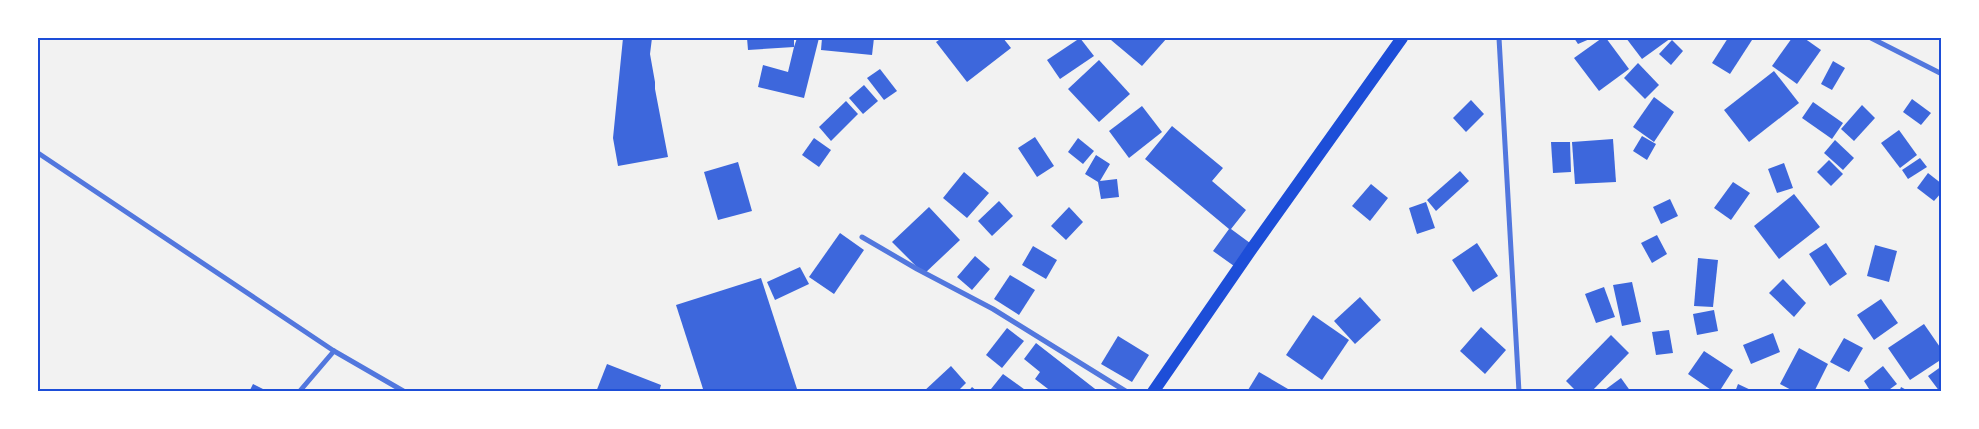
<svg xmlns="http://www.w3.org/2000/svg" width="1979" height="429" viewBox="0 0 1979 429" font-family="'Alegreya Sans',sans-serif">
<rect width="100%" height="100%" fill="#f2f2f2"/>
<!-- building -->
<g fill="#3d67dc">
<path d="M623,38H652L650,54L655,82V89L668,157L618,166L613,138Z"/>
<path d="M747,38H794V47L797,38H819L804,98L758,87L763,65L788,72L794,47L748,50Z"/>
<path d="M822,38H874L872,55L821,50Z"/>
<path d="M942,38H1003L1011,48L967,82L936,42Z"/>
<path d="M1080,38L1094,56L1060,79L1047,60Z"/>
<path d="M1113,38H1167L1142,66L1111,40Z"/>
<path d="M1574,38H1592L1578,44Z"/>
<path d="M1602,38H1606L1629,69L1599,91L1574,58Z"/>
<path d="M1626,38H1671L1642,59Z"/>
<path d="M1728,38H1748L1752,40L1730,74L1712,63Z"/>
<path d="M1792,38H1804L1821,50L1797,84L1772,66Z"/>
<path d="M1672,40L1683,51L1671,65L1659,54Z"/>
<path d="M1099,60L1130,94L1099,122L1068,89Z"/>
<path d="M1833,61L1845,68L1832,90L1821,84Z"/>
<path d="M1638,63L1659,85L1645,99L1624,78Z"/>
<path d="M880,69L897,91L884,100L867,78Z"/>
<path d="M1774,71L1799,103L1749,142L1724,110Z"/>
<path d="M864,85L878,101L863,114L849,98Z"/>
<path d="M1654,97L1674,112L1654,142L1633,127Z"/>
<path d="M1912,99L1931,113L1921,125L1903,112Z"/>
<path d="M1471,100L1484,114L1466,132L1453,118Z"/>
<path d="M846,101L858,114L831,141L819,127Z"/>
<path d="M1813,102L1843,123L1832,139L1802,118Z"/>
<path d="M1862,105L1875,118L1854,141L1841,129Z"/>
<path d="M1142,106L1162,132L1129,158L1109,131Z"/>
<path d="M1172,126L1223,168L1212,181L1246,210L1231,229L1250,243L1234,266L1213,251L1229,229L1145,159Z"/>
<path d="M1899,130L1917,155L1900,168L1881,143Z"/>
<path d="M1642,136L1656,144L1647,160L1633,151Z"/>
<path d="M1035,137L1054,166L1037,177L1018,148Z"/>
<path d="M814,138L831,150L819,167L802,155Z"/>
<path d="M1078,138L1094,151L1083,164L1068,152Z"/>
<path d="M1613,139L1616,182L1575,184L1572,142Z"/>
<path d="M1835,140L1854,158L1843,170L1824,153Z"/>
<path d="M1551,142H1570L1571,172L1553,173Z"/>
<path d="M1096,155L1110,164L1100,181L1117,179L1119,197L1101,199L1098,182L1085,174Z"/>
<path d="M1920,158L1927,167L1908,179L1902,170Z"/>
<path d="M1829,160L1843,174L1831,186L1817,172Z"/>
<path d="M738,162L752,211L718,220L704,172Z"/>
<path d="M1784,163L1793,188L1777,193L1768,169Z"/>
<path d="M1460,171L1469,181L1436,211L1427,200Z"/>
<path d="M964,172L989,193L967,218L943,198Z"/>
<path d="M1928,173L1942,184V192L1934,201L1917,188Z"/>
<path d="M1733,182L1750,193L1731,220L1714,208Z"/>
<path d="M1371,184L1388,198L1370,221L1352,206Z"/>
<path d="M1794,194L1820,227L1779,259L1754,226Z"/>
<path d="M1670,199L1678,216L1661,224L1653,207Z"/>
<path d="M999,201L1013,216L992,236L978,221Z"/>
<path d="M1426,202L1435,228L1417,234L1409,208Z"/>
<path d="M929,207L960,240L924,274L892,242Z"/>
<path d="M1069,207L1083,222L1066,240L1051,226Z"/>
<path d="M840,233L864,250L834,294L809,277Z"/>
<path d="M1657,235L1667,254L1652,263L1641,243Z"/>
<path d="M1477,243L1498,276L1473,292L1452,260Z"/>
<path d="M1826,243L1847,274L1830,286L1809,254Z"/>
<path d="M1875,245L1897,251L1889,282L1867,276Z"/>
<path d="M1033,246L1057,260L1046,279L1022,265Z"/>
<path d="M975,256L990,269L972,290L957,277Z"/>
<path d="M1698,258L1718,260L1713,307L1694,306Z"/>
<path d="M800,267L809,284L775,300L767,282Z"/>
<path d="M1010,275L1035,290L1019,315L994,299Z"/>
<path d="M761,278L798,392H704L676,305Z"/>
<path d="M1783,279L1806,303L1794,317L1769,293Z"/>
<path d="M1632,282L1641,322L1622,326L1613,285Z"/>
<path d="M1604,287L1615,317L1596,323L1585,294Z"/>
<path d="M1360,297L1381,320L1355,344L1334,321Z"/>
<path d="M1881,299L1898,323L1874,340L1857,315Z"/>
<path d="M1714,310L1718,331L1697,335L1693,314Z"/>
<path d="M1313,315L1349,340L1322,380L1286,355Z"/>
<path d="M1924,324L1942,350V359L1910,380L1888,348Z"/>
<path d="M1481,327L1506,350L1485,374L1460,351Z"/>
<path d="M1007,328L1024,341L1002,368L986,355Z"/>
<path d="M1669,330L1673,353L1656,355L1652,332Z"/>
<path d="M1773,333L1780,352L1751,364L1743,345Z"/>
<path d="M1611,335L1629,353L1591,392H1577L1566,381Z"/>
<path d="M1118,336L1149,355L1132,382L1101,364Z"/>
<path d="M1844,338L1863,348L1849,372L1830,362Z"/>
<path d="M1036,343L1099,392H1052L1035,379L1040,372L1024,359Z"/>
<path d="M1799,348L1828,364L1814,392H1795L1780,384Z"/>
<path d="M1704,351L1733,370L1719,392H1714L1688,374Z"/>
<path d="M607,364L661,385L659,392H596Z"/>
<path d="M951,366L966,383L957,392H923Z"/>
<path d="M1883,366L1897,384L1886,392H1871L1864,381Z"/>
<path d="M1942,366V392H1940L1928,376Z"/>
<path d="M1259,372L1288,389L1286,392H1251L1248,390Z"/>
<path d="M1003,374L1028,392H994L991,389Z"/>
<path d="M1621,378L1631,392H1602Z"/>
<path d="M253,384L269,392H249Z"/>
<path d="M1738,384L1755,392H1735Z"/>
<path d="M972,387L978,392H968Z"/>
<path d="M1901,387L1910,392H1899Z"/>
</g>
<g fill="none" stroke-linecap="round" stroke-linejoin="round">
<!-- minor -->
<g stroke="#5277de" stroke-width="5">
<path d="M1499,38L1519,392"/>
<path d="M1871,38L1942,74"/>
<path d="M38,153L334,351L405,392"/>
<path d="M862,237L917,269L993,309L1127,392"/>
<path d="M299,392L334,351"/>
</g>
<!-- primary -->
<path stroke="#1d4ed8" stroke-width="12" d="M1153,392L1253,247L1402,38"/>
</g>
<!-- border -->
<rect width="1979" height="429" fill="none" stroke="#ffffff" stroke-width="78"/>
<rect x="39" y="39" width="1901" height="351" fill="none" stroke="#1d4ed8" stroke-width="2"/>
</svg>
